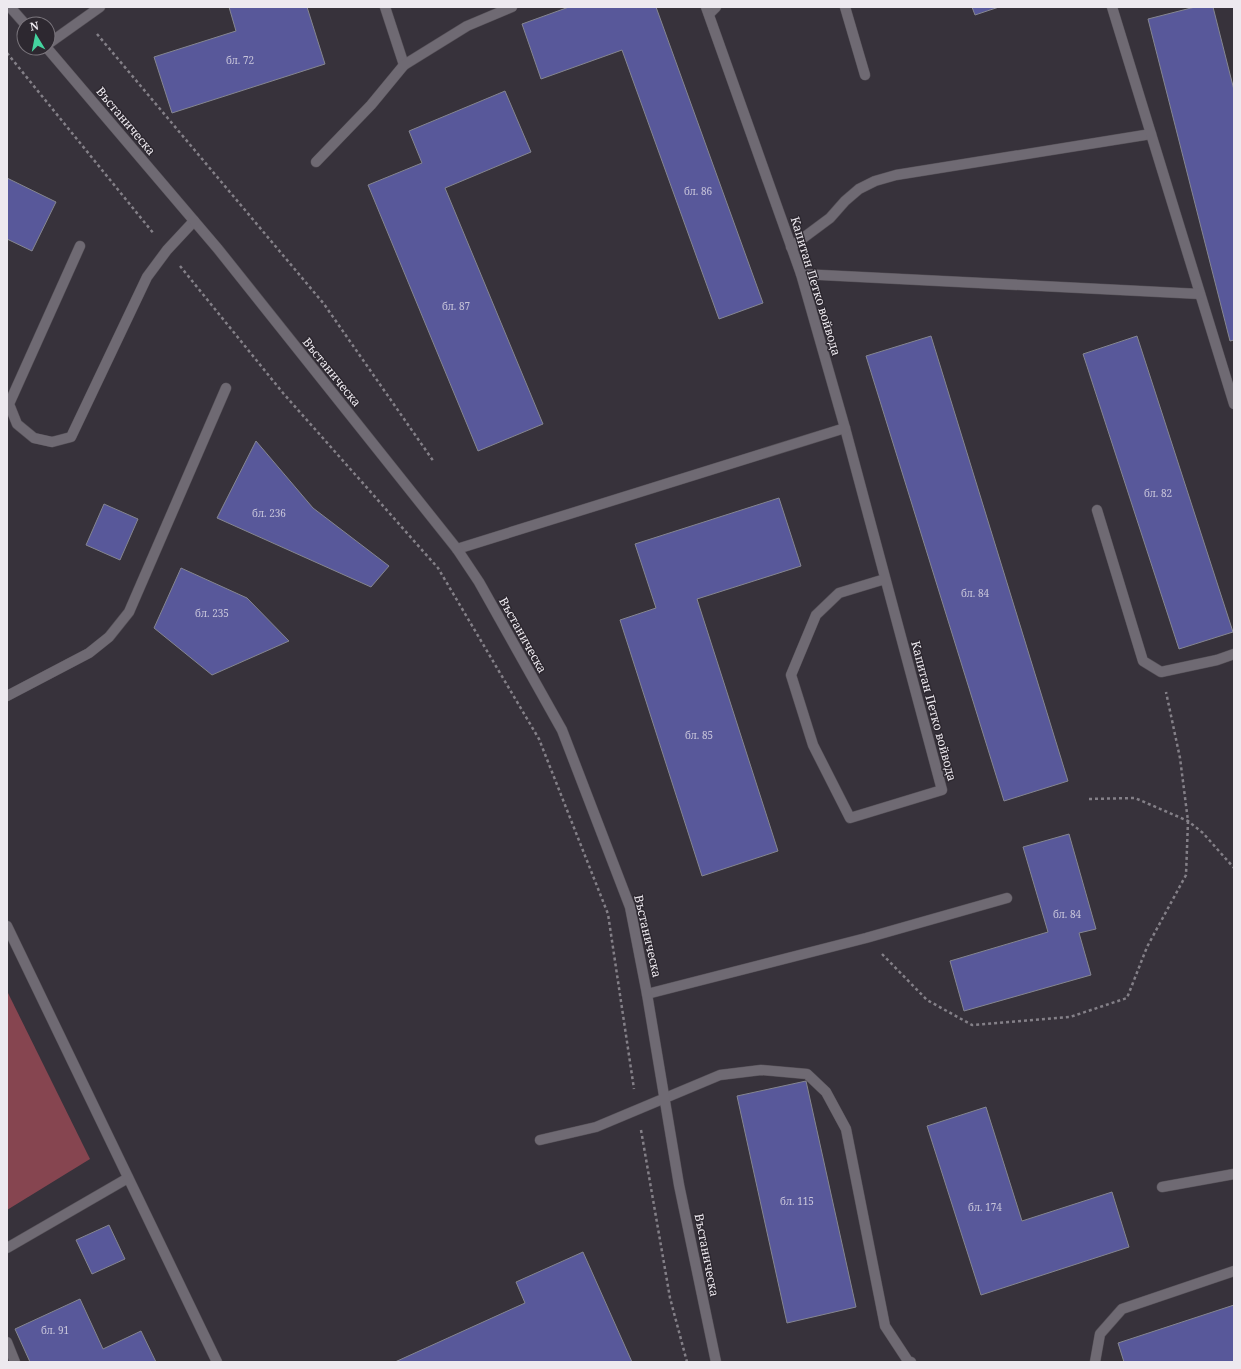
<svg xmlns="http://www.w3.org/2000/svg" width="1241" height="1369" viewBox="0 0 1241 1369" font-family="'Noto Serif',serif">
<rect width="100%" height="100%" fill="#37323b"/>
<!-- green -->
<path fill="#864550" d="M7,991L90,1159L7,1210Z"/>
<!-- building -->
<g fill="#58589a" stroke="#858690">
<path d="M229,7H307L325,64L172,113L154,57L236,31Z"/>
<path d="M569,7H656L763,303L719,319L622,50L541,79L522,24Z"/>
<path d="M972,7H999L975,15Z"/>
<path d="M1195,7H1213L1234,90V340L1230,341L1148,19Z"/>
<path d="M505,91L531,152L445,188L543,424L478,451L368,185L422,163L409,131Z"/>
<path d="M7,178L56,202L32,251L7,239Z"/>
<path d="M931,336L1068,781L1004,801L866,356Z"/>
<path d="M1137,336L1233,632L1179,649L1083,354Z"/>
<path d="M256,441L313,508L389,566L371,587L217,518Z"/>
<path d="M779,498L801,566L697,599L778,851L702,876L620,620L656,608L635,544Z"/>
<path d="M104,504L138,519L120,560L86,545Z"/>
<path d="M181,568L247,598L289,641L212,675L154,628Z"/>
<path d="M1069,834L1096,929L1079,933L1091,975L964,1011L950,961L1048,932L1023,847Z"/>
<path d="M806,1081L856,1307L787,1323L737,1096Z"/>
<path d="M986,1107L1022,1221L1112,1192L1129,1247L981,1295L927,1126Z"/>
<path d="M109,1225L125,1259L92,1274L76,1240Z"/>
<path d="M583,1252L632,1362H395L525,1303L516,1282Z"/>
<path d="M80,1299L103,1349L141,1331L156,1362H30L15,1329Z"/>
<path d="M1234,1305V1362H1124L1118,1343Z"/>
</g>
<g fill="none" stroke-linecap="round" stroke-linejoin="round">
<!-- service casing -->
<g stroke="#555057" stroke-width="11">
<g id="service">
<path d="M385,7L404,65"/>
<path d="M845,7L865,75"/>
<path d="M709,14L716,7"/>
<path d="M48,44L100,7"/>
<path d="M316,162L371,105L404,65L467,26L512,7"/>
<path d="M80,246L9,404L17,424L34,438L52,442L71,437L147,277L167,250L194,221"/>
<path d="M791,247L830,218L845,201L859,189L875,181L896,175L1151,134"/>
<path d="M845,428L942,790L850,818L813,745L791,675L816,615L839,593L885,579"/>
<path d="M1097,510L1143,661L1161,672L1217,660L1234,654"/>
<path d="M7,696L89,653L109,637L129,612L226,388"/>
<path d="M647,994L866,938L1007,898"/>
<path d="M540,1140L596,1127L720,1075L761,1070L807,1074L826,1092L846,1129L885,1326L908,1361L911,1362"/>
<path d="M1162,1187L1234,1174"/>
<path d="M7,1248L128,1178"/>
<path d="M7,1342L15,1362"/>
<path d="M1095,1362L1100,1334L1122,1309L1234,1271"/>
</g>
</g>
<!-- minor casing -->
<g stroke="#555057" stroke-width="11">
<g id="minor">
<path d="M1112,7L1234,404"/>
<path d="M801,274L1200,294"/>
<path d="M457,549L845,428L801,274L706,7"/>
<path d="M7,926L217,1362"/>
</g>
</g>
<!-- secondary casing -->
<g stroke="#555057" stroke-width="11">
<g id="secondary">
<path d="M10,7L25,24"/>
<path d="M47,48L218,249L457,549L479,582L562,730L630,907L647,994L679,1185L716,1362"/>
</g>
</g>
<!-- path -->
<g stroke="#848088" stroke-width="2.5" stroke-dasharray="3 3" stroke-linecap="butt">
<path d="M97,34L324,304L434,462"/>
<path d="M7,53L154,234"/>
<path d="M180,266L283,393L438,568L539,739L608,914L634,1089"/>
<path d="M1089,799L1135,798L1188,821L1203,833L1234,868"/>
<path d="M882,954L927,1000L972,1025L1070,1017L1127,998L1147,947L1186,875L1188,821L1180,758L1166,692"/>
<path d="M641,1130L670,1298L687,1362"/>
</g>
<!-- service -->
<use href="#service" stroke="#6f6a73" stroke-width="10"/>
<!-- minor -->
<use href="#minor" stroke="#6f6a73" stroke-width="10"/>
<!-- secondary -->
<use href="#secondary" stroke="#6f6a73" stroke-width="10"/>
</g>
<g text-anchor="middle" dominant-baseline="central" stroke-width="3" stroke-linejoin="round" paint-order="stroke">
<!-- number labels -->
<g font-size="10" fill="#c8c5da">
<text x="240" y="60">бл. 72</text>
<text x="698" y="191">бл. 86</text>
<text x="456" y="306">бл. 87</text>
<text x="1158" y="493">бл. 82</text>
<text x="269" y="513">бл. 236</text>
<text x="975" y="593">бл. 84</text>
<text x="212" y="613">бл. 235</text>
<text x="699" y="735">бл. 85</text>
<text x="1067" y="914">бл. 84</text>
<text x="797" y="1201">бл. 115</text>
<text x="985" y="1207">бл. 174</text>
<text x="55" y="1330">бл. 91</text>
</g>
<!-- street labels -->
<g font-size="12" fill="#ede9ef" stroke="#2d2830">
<text transform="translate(126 121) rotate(50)">Въстаническа</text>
<text transform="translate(816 286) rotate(73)">Капитан Петко войвода</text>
<text transform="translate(332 372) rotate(51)">Въстаническа</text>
<text transform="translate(523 635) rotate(61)">Въстаническа</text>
<text transform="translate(934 711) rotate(75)">Капитан Петко войвода</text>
<text transform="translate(648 936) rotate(77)">Въстаническа</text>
<text transform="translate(707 1255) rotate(79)">Въстаническа</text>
</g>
</g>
<!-- border -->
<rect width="1241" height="1369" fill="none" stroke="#ede9ef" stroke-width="16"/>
<!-- north arrow -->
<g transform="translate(36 36) rotate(350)"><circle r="19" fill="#2d2830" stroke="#7a757c"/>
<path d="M0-3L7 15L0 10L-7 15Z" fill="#44d49f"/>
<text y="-6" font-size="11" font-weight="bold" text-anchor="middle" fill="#ede9ef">N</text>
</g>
</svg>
